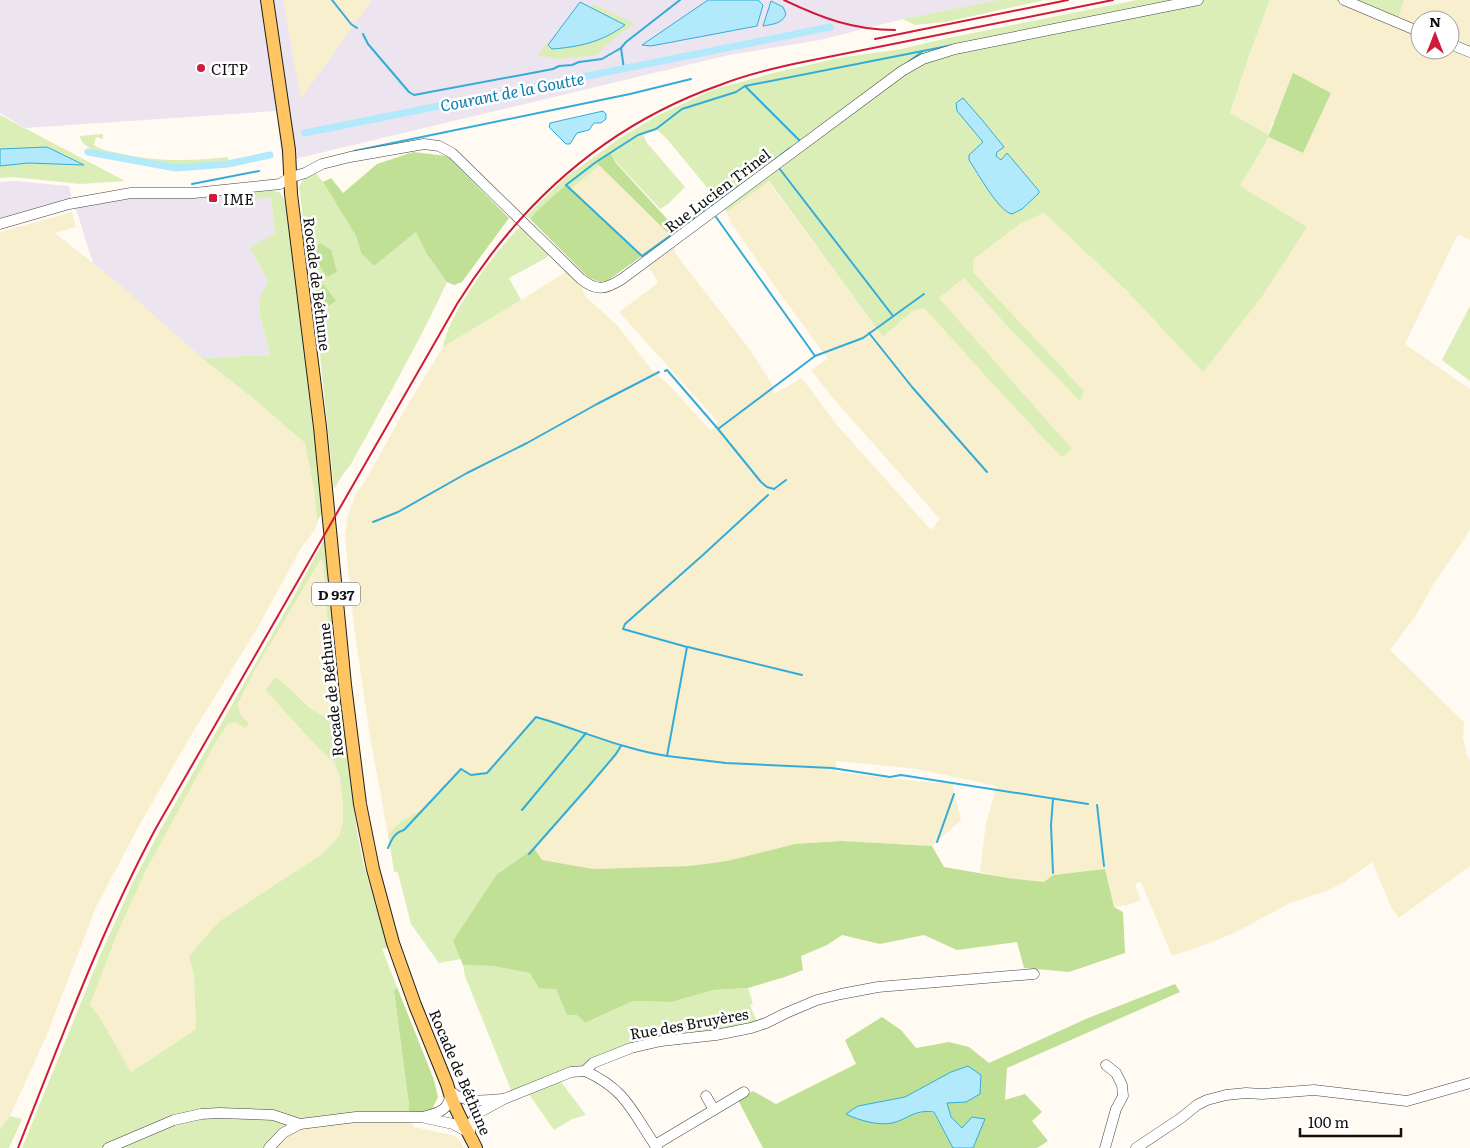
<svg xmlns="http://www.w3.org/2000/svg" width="1470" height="1148" viewBox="0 0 1470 1148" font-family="Literata,serif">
<rect width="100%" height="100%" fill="#fffbf2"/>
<!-- industrial -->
<g fill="#ece4ef">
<path d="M0,0H998L903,19L820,40L729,55L282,162L277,111L25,128L0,113Z"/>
<path d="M15,181L69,186L71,196L69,204L0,224V182Z"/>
<path d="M252,187L254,199L271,196L275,234L250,248L268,281L259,299L260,316L270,355L202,358L93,263L74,203Z"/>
</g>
<!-- farmland -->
<g fill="#f8efcf" fill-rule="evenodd">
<path d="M283,0H372L301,99Z"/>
<path d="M1270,0H1334L1396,25L1404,0H1470V240L1458,234L1405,344L1470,389V529L1463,541L1433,585L1417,614L1390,650L1464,722L1463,738L1467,755L1470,760V866L1399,918L1392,909L1372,862L1343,883L1326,891L1290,903L1236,932L1210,943L1172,956L1141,882L1135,884L1141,900L1128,905L1114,907L1105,869L1053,875L1044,882L1008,878L980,872L986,823L997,786L917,769L836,761V772L935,783L953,782L954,794L961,820L932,846L841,841L795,844L727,861L690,866L593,869L542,860L534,848L588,787L616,754L620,746L586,732L537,717L487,773L471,775L460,770L426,807L400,822L388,835L370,736L354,627L345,536L348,515L356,493L364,483L404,411L443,347L521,300L563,274L568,268L581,279L584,295L617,325L652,370L670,386L711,431L718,422L619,312L658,283L652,272L642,256L571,189L600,165L671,236L674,241L675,253L751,351L773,386L774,394L802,378L837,425L931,530L940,519L832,397L811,370L828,359L771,281L730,221L727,212L768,181L883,337L912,311L924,308L989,379L1020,414L1071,449L939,298L964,278L1010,329L1080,401L1084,391L973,272L974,259L1021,223L1044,213L1129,293L1240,186L1269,137L1303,153L1331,93L1272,123L1269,135L1230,113L1251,50ZM1420,20H1450V50H1420Z"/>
<path d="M72,212L76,227L55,233L118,283L202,358L250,396L305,443L314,489L317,522L316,528L300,550L258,627L193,732L140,824L96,907L46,1037L10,1116L0,1130V232Z"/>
<path d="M321,559L323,562L328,617L334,702V722L321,716L289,688L283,681L275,677L265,690L319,749L334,762L340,777L344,821L339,836L322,854L221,920L196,947L189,957L194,975L196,1029L131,1072L99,1016L90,1005L117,934L145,872L216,742L227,725L235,721L240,714L238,705L256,668Z"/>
<path d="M407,1117L414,1127L456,1136L464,1148H269L288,1129Z"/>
</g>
<!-- green -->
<g fill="#dbeeb8" fill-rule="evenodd">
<path d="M998,0H1045L946,22L915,25L903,19Z"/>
<path d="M1137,0H1270L1251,50L1230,113L1269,135V137L1240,186L1307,227L1263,295L1203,372L1129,293L1044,213L1021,223L974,259L973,272L1084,391L1080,401L1010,329L964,278L939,298L1072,449L1062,457C1014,409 970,358 924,308L912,311L883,337L769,181L727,212L668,140L656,129L643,134L647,143L685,187L668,204L660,209L609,154L597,161L600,165L571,189L566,186L539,209L530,219L526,216L566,177L620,138L657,116L712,90L773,73L839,58L901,49L948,38Z"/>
<path d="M1334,0H1404L1396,25Z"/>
<path d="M593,4L635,24L623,31L596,55L560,59L538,55L546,44L552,49L624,24L591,8Z"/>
<path d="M0,115L125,181L81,184L12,177L0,178Z"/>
<path d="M103,134V139L96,137L94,145C103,151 113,152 123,154C159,162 193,161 228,157L229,161C215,162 201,164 187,165C168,166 81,159 80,136Z"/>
<path d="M315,172L323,182L356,236L361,253L374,266L416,232L426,253L447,282C418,344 384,404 351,464L343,474L334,489L316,317L299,187L302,181Z"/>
<path d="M269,190L280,192C294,215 293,248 296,274C307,353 314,433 322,512L317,522L314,489L305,443L250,396L202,358L270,355L260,316L259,299L268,281L250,248L275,233L271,197L254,199L253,192Z"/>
<path d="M524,223L553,252L546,258L509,278L521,300L443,347C448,314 499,245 524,223Z"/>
<path d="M1470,306V381L1442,360Z"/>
<path d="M325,538L338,684L357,831L363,862L388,948L382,949L397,987L394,992L409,1105L407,1117L300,1124L269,1148H22L99,958L133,882L159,832L294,596ZM321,559L323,562L334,702V721C318,716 302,701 290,689C284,683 282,680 275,677L265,690L319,749L334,762L340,777L343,808V821L339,836L322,854L221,920L196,947L189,957L194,975L196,1029L131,1072L99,1016L90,1005L117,934L145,872L216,742L227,725L235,722L245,728L249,724L240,714L238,704L256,668Z"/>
<path d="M536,717L570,727L621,746L616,754L588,787L534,848L496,875L454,941L461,959L439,963L411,924L398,873L394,871L388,835L400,822L426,807L461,769L471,775L487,773Z"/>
<path d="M463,965L492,966L530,973L556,989L567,1014L577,1015L585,1023L633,1001L672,1002L713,990L748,988L753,1004L750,1005L757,1022L661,1041L558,1078L586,1115L572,1119L554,1130L526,1090L513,1095L465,976Z"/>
<path d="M10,1116L22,1119L9,1148H0V1130Z"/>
</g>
<!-- forest -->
<g fill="#c0e095">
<path d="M1293,73L1331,93L1303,153L1269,137V135Z"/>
<path d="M413,152L447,156L509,218L462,282L454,285L447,282L426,253L416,232L374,266L361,253L356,236L323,182L331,178L343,193L377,164Z"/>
<path d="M610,153L616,163L678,231L671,236L596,162Z"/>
<path d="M566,185L642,256L607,281L600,282L589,278L530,219L539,209Z"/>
<path d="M320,243L331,250L337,272L327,277L317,262L313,251Z"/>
<path d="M323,284L336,301L321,310L314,303L319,287Z"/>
<path d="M841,841L932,846L944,867L1008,878L1044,882L1053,875L1105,869L1114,907L1123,912L1125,953L1069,972L1024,968L1017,942L957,950L924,935L880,944L842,935L827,945L801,956L803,970L785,977L748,988L713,990L672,1002L633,1001L585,1023L577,1015H567L556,989L539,988L530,973L492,966L463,965L453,941L496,875L534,848L542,860L593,869L690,866L727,861L795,844Z"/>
<path d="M1175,984L1180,992L1007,1068L1005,1100L1025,1094L1042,1112L1032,1121L1048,1141L1037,1148H973L985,1119L962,1128L951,1117L946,1103L966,1102L951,1072L905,1097L858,1106L846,1114C858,1120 879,1126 892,1123C910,1119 914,1109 934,1113L953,1148H763L738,1100L753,1091L776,1104L856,1064L845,1040L882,1017L901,1030L916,1048L949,1042L969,1047L989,1063L1088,1018Z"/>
<path d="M397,987L434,1080L438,1097L431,1111L415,1113L408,1111L409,1105L394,991Z"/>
</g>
<!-- water -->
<g fill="#b2e9fb" stroke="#33acd9">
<path d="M708,0H758L763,5L757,26L651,46L642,45Z"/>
<path d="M771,1L783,7L786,14C782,24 773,24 763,26Z"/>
<path d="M580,2L625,25C602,42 579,47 552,49L548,45Z"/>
<path d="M963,98L983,121L1004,147L997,152L996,156L1001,160L1007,153L1039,191V193L1022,209L1012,214C998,211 978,173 969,160V155L983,142L957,111L956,103Z"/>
<path d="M603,111L606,114V119L601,123H594L589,130L577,133L570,144H566L549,127L550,123Z"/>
<path d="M47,147L84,165L28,163L0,166V149Z"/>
<path d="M968,1066L981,1075L980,1094L966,1102L947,1103L951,1117L962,1128L972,1117L985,1119L973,1148H953L934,1112C914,1109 909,1119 892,1123C878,1126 858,1120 846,1114L858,1106L905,1097L951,1072Z"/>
</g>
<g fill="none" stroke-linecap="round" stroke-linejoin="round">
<!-- stream -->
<g stroke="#33acd9" stroke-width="2">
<path d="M332,0L351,24L357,28"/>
<path d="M363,34L368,44L409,92L414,95L553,69L559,66L572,65L579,62L602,59L621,48"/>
<path d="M907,63L923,51"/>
<path d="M624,69L621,48L626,42L680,0"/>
<path d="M745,86L800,141"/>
<path d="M354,151L630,94L691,79"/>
<path d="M779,168L893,316"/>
<path d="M760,171L790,148"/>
<path d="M746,181L642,256L566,185L596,162L638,135L656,129L682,109L736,92L745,86L953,45"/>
<path d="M192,184L259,171"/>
<path d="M716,217L815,356"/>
<path d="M869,333L912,387L987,472"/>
<path d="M665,371L667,370L718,429L815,356L863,338L924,294"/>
<path d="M718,429L761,482L767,487L774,489L786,480"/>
<path d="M373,522L398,512L467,473L527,443L597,404L659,372"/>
<path d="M688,647L802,675"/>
<path d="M667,756L726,763L832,768L890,777L901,775L1088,804"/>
<path d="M1053,799L1051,825L1053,873"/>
<path d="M1097,805L1104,866"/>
<path d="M522,810L586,733"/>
<path d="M937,842L954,794"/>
<path d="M388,848C392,839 394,833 404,830L461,769L471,775L487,773L536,717C580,730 622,749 667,756L687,647L623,629L625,624L704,554L768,495"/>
<path d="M529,854L588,787L616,754L621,746"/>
</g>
<!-- canal -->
<g stroke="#b2e9fb" stroke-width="7">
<path d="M305,133L830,27"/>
<path d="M88,152L176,168L228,164L270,155"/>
</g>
<!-- minor casing -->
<g stroke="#434343" stroke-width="11">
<g id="minor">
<path d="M1344,0L1420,32"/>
<path d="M1450,44L1470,52"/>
<path d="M0,224L69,204L131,193H194L280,184L289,178L305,173L322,164L350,157L424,144L439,146L452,153L581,279C597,292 606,289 622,279L902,71L923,59L955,49L1198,0"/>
<path d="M585,1071C627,1090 632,1112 657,1148"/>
<path d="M453,1093C466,1104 487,1100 503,1099"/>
<path d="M706,1096L714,1110"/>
<path d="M423,1117C437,1113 449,1111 450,1095"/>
<path d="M470,1131L472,1122L480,1112L504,1099L571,1072L585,1071L593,1063L631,1048L661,1041L716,1035L751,1028L766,1023L786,1013L817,1000L841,994L878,987L1034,974"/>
<path d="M655,1145L744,1092"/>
<path d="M108,1148L174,1120L201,1114L219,1113L273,1115L300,1124L356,1117H421L453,1124L466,1131"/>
<path d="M269,1148L283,1133L300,1124"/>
<path d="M1105,1148L1116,1109L1123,1096L1122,1085L1116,1073L1106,1065"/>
<path d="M1136,1148L1181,1118L1197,1105L1207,1100L1226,1095L1246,1093L1262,1094L1314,1090L1407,1101L1470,1083"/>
</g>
</g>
<!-- major casing -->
<g stroke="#212121" stroke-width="14">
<path id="major" d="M267,0L289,150L291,194L320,427L345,685L360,804L373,869L393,943L415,1005L447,1084C453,1108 466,1127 476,1148"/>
</g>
<!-- minor -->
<use href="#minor" stroke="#fff" stroke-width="10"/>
<!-- major -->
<use href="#major" stroke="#ffc562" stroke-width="12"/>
<!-- rail -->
<g stroke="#cd1b3a" stroke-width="2">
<path d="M784,0C822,18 853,30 895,30"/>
<path d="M875,39L1068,0"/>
<path d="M18,1148C61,1040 101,930 156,828L457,304C520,203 606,125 720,85C748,74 778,67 808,61L1113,0"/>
</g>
</g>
<!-- markers -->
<g fill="#cd1b3a" stroke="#fff" stroke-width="2">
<circle cx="201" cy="68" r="5"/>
<rect x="208" y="193" width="10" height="10" rx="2.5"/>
</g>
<g text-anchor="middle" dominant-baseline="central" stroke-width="5" stroke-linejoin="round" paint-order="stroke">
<!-- shield labels -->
<rect fill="#fff" stroke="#585858" stroke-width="1" x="312" y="582.5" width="48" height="23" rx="4"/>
<g font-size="14" font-weight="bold" fill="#101010">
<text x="336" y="594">D 937</text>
</g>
<!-- poi labels -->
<g font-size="15" fill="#101010" stroke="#fff" text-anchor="start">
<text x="211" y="68">CITP</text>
<text x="223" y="198">IME</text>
</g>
<!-- street labels -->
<g font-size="15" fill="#101010" stroke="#fff">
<text transform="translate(717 190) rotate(-37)">Rue Lucien Trinel</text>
<text transform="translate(318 284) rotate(83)">Rocade de Béthune</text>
<text transform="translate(330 690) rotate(-96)">Rocade de Béthune</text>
<text transform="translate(689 1023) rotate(-10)">Rue des Bruyères</text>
<text transform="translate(461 1072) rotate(67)">Rocade de Béthune</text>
</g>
<!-- water labels -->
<g font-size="16" font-style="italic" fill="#0d7cae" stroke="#fff">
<text transform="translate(512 91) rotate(-11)">Courant de la Goutte</text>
</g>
</g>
<!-- north arrow -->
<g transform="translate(1435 35)"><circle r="24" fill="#ffffff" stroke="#9f9f9f"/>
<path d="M0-4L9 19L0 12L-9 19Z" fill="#cd1b3a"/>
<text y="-8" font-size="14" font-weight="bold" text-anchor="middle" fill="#101010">N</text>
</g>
<!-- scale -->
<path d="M1300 1128v8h101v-8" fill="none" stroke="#101010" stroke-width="2.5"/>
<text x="1308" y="1128" font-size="15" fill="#101010" stroke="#ffffff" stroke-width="4" paint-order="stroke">100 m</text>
</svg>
